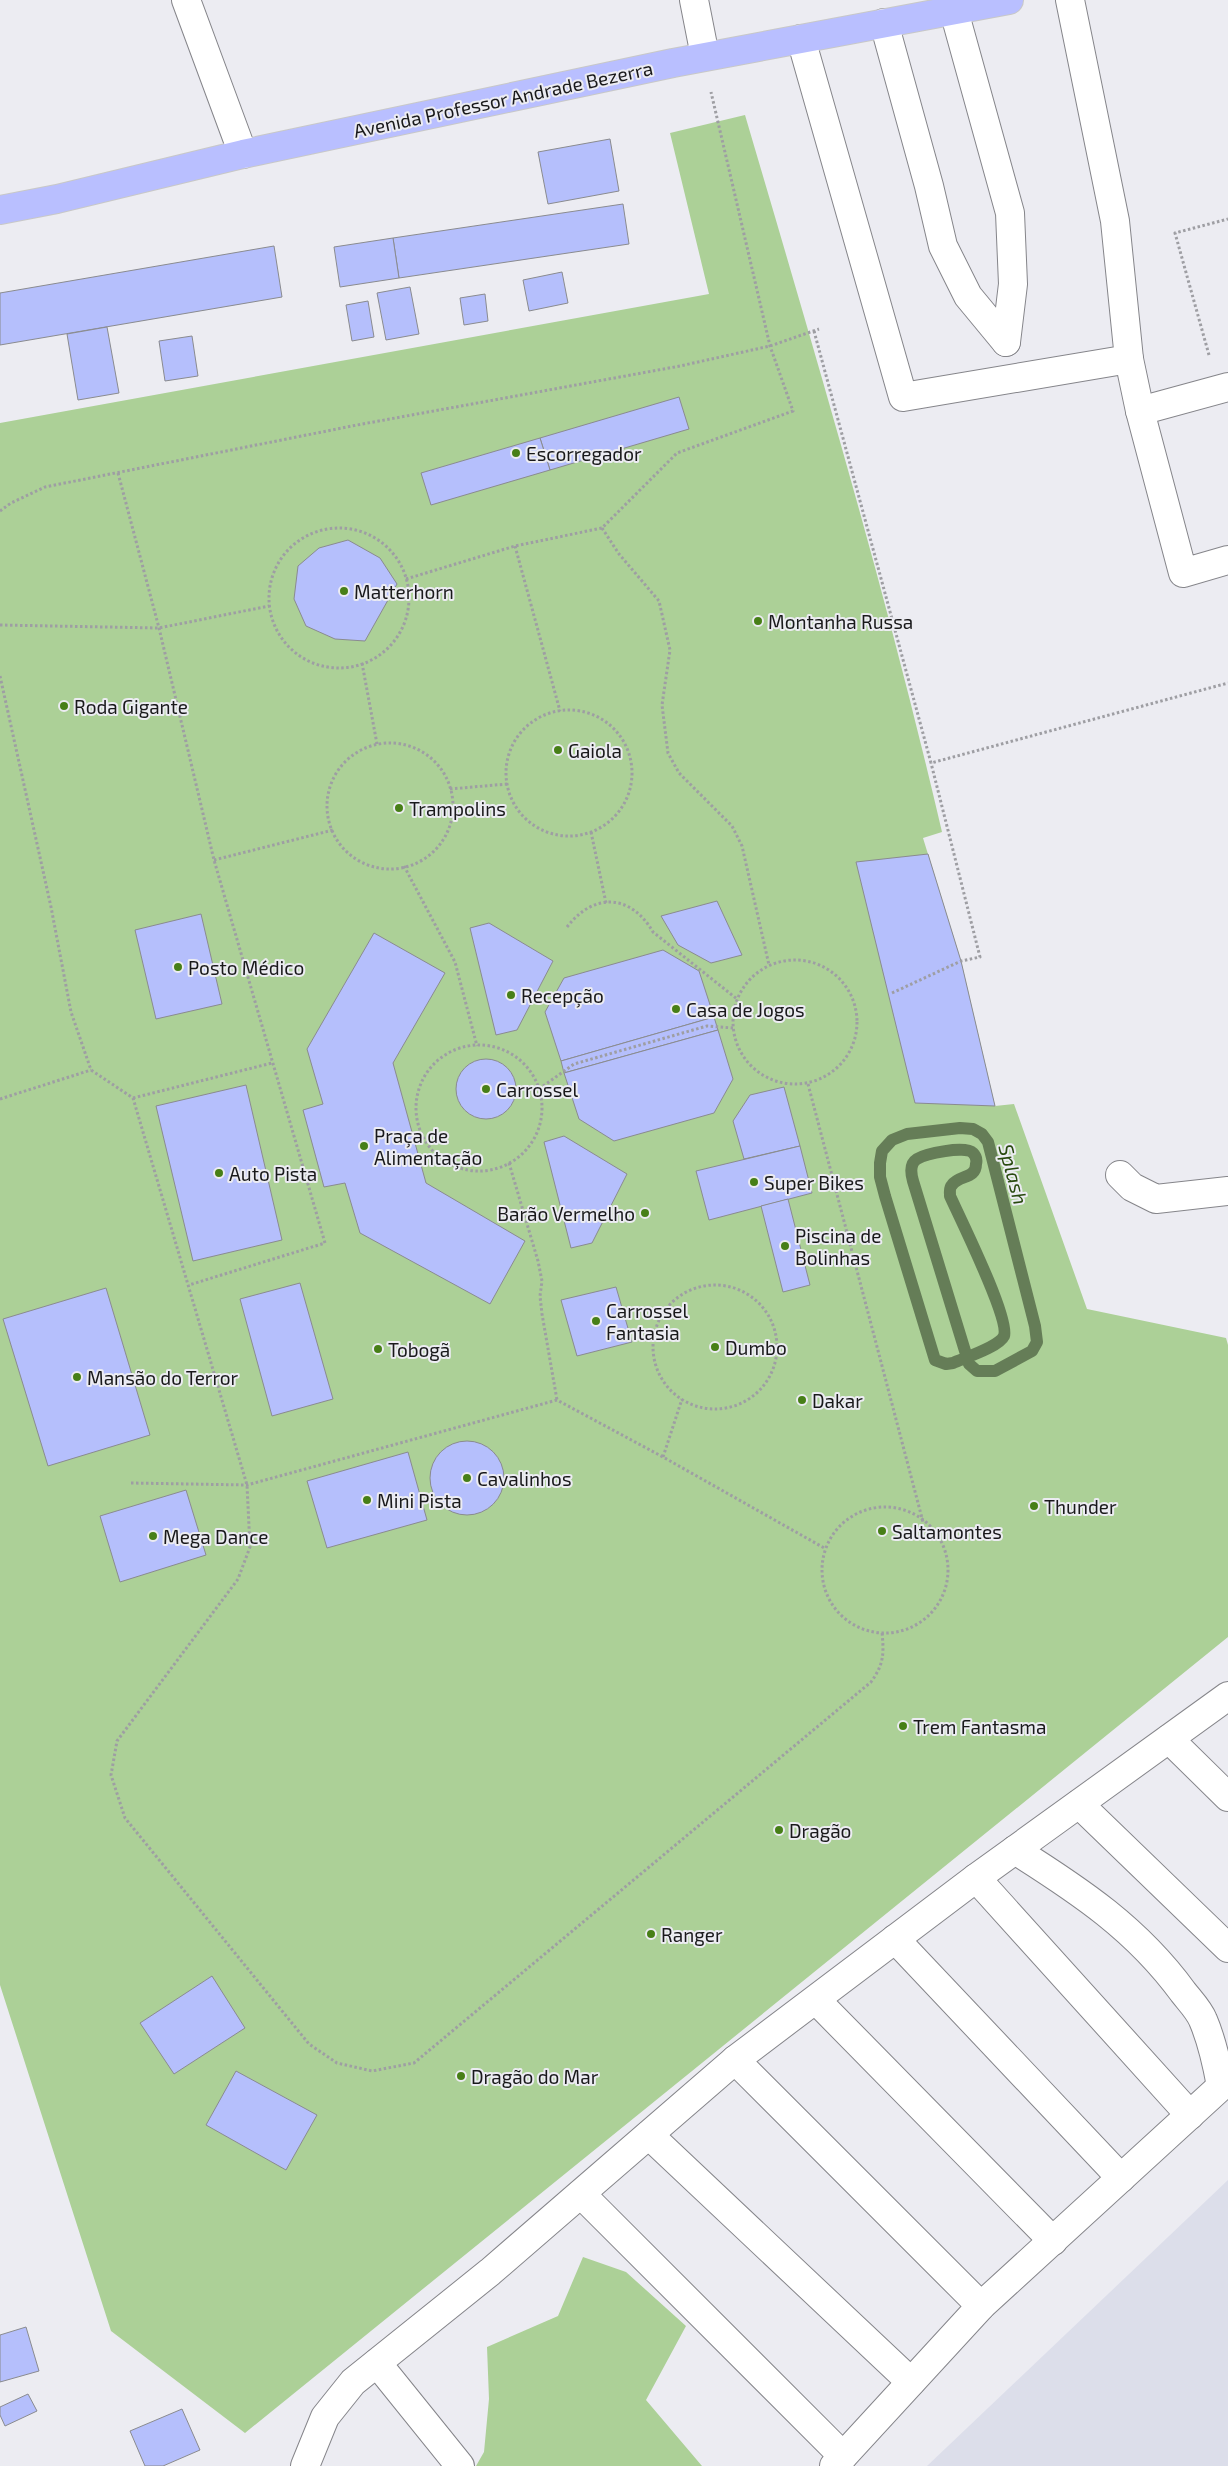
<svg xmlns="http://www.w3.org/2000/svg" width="1228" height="2466" viewBox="0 0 1228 2466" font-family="'Exo 2',sans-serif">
<rect width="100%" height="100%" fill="#ececf2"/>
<!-- built -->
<path fill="#dcdeea" d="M1228,2180V2466H927Z"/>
<!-- green -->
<g fill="#acd097">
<path d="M745,115C815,353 886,591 942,832L923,838L961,961L995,1106L1014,1104L1087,1309L1226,1338L1228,1345V1637L245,2433L111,2331L0,1985V423L709,294L670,133Z"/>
<path d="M583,2257L626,2272L686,2326L646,2400L702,2466H476L484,2452L489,2399L487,2347L558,2316Z"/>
</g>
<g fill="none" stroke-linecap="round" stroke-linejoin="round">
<!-- stream -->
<path stroke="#657d57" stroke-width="12" d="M935,1360L946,1364L953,1363C964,1358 999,1347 1004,1336C1010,1319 960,1218 950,1196C950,1191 949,1188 952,1185C959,1175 976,1179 976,1164C977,1160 976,1156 973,1153C965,1145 925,1154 917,1159C909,1164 911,1174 913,1181L969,1364L977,1371H995L1032,1351L1037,1342L1035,1326L988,1142L982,1134L973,1129L960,1128L907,1134L892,1140L882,1151L880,1163V1177L885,1196L935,1360"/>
</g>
<!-- building -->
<g fill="#b5bffc" stroke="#8a8b8f">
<path d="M610,139L619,191L548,204L538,152Z"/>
<path d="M623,204L629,244L399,278L393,238Z"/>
<path d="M393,238L399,278L340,287L334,247Z"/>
<path d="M274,246L282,297L0,345V293Z"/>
<path d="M562,272L568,303L529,311L523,280Z"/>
<path d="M410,287L419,334L386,340L377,293Z"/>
<path d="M485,294L488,321L464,325L460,298Z"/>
<path d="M368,301L374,337L352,341L346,305Z"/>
<path d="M107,327L119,393L78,400L67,334Z"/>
<path d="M192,336L198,376L165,381L159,341Z"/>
<path d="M679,397L689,429L550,470L540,438Z"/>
<path d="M540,438L550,470L431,505L421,473Z"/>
<path d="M348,540L380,558L397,584L365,641L335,639L306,626L294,599L298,566L319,548Z"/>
<path d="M928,854L961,961L995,1106L915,1103L856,862Z"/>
<path d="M717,901L742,955L711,963L678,945L661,916Z"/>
<path d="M201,914L222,1004L156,1019L135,930Z"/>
<path d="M489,923L553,961L517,1030L496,1035L470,928Z"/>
<path d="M374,933L445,973L393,1063L426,1183L525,1241L490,1304L360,1233L345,1183L324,1187L303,1110L323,1104L307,1049Z"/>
<path d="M663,950L699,971L714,1017L561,1061L545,1012L564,978Z"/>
<path d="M714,1017L718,1030L564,1073L561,1061Z"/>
<path d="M718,1030L733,1079L714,1113L614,1141L579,1119L564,1073Z"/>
<circle cx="486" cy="1089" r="30"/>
<path d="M246,1085L282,1240L193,1261L156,1106Z"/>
<path d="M784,1087L800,1146L744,1159L733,1121L750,1095Z"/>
<path d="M564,1136L627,1174L592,1243L571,1248L544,1142Z"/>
<path d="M800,1146L812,1193L709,1220L696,1171Z"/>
<path d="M788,1199L810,1285L783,1292L761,1206Z"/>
<path d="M300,1283L333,1399L272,1416L240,1299Z"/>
<path d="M616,1287L632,1342L577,1356L561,1300Z"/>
<path d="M106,1288L150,1435L48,1466L3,1319Z"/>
<circle cx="467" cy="1478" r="37"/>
<path d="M408,1452L427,1520L327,1548L307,1481Z"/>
<path d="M186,1490L206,1555L120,1582L100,1516Z"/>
<path d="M212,1976L245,2028L174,2074L140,2023Z"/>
<path d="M236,2071L317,2115L286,2170L206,2125Z"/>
<path d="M26,2327L39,2371L0,2382V2335Z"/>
<path d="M28,2394L37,2411L5,2426L0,2415V2407Z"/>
<path d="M182,2409L200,2450L163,2466H145L130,2431Z"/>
</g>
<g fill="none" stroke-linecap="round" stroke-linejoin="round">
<!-- minor casing -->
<g stroke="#85858a" stroke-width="30">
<g id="minor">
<path d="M186,0L243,154"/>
<path d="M694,0L705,56"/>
<path d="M1070,0L1115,221L1129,359"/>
<path d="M954,11L1010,213L1013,284L1006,342"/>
<path d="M884,23L929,186L943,246L968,296L1006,342"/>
<path d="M801,39L903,397L1129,359L1140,411L1183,573L1228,560"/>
<path d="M1140,411L1228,387"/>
<path d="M1120,1175L1132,1187L1156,1199L1228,1191"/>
<path d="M1169,1739L1228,1797"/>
<path d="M1079,1804L1228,1948"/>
<path d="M1015,1850C1080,1891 1137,1929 1183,1992C1190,2001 1199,2010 1203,2020C1212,2041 1217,2064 1221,2086"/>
<path d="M976,1878L1190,2115"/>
<path d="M895,1939L1121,2178"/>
<path d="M816,2000L1053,2241"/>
<path d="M735,2060L981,2306"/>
<path d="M649,2135L911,2382"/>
<path d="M581,2194L843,2456"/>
<path d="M377,2363L460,2466"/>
<path d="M305,2466L325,2417L353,2382L490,2272L735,2060L976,1878L1228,1696"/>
<path d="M834,2466L981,2306L1228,2080"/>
</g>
</g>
<!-- major casing -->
<g stroke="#c8c8c8" stroke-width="30">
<path id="major" d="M0,210L57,199L243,154L673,63L1009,0"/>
</g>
<!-- path -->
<g stroke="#9e9ea3" stroke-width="3" stroke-dasharray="2.5 2.5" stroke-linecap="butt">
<path d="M814,331L931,763L1228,683"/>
<path d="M1209,355L1175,233L1228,219"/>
<path d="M118,473L159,628L214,860L325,1243L189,1285"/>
<path d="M0,511L11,503L45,487L357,425L680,366L770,346L819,329"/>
<path d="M602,528L619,554L659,601L670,650L662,705L668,753L679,773L732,826L742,846L769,965"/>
<circle cx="339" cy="598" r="70"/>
<path d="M515,546L560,711"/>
<path d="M406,579L515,546L602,528L677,453L793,411L770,346L711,92"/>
<path d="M0,625L159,628L269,606"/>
<path d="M362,663L377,744"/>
<path d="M0,676L51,907L71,1012L91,1070L133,1098L247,1485L250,1547L238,1579L117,1741L111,1775L125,1818L309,2044L337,2063L372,2071L414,2063L871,1682C884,1664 884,1654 882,1632"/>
<circle cx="569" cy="773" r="63"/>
<circle cx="390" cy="806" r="63"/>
<path d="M450,789L507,784"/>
<path d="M591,832L606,903"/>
<path d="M214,860L333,830"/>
<path d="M404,866L455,962L477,1046"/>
<path d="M567,927C594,892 631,894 653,932L737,999"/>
<circle cx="795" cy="1022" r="62"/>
<path d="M892,993L961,961L980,957L931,763"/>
<circle cx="479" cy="1108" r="63"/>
<path d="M808,1084L923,1522"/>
<path d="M539,1089L574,1064L707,1026L733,1028"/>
<path d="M133,1098L272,1063"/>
<path d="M0,1099L91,1070"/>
<path d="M509,1163L538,1261L542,1281L540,1296L542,1314L557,1400"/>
<circle cx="715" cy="1347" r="62"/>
<path d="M663,1457L682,1399"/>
<path d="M131,1483L247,1485L557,1400L663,1457L826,1549"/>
<circle cx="885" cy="1570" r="63"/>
</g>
<!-- minor -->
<use href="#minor" stroke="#fff" stroke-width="28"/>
<!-- major -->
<use href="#major" stroke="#b9bfff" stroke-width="28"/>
</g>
<!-- markers -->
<g fill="#477f17" stroke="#ececf2" stroke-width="2">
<circle cx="516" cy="453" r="5"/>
<circle cx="344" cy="591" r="5"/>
<circle cx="758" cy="621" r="5"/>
<circle cx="64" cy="706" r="5"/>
<circle cx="558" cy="750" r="5"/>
<circle cx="399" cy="808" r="5"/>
<circle cx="178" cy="967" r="5"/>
<circle cx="511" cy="995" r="5"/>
<circle cx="676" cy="1009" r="5"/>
<circle cx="486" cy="1089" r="5"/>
<circle cx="364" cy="1146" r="5"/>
<circle cx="219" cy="1173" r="5"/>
<circle cx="754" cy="1182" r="5"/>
<circle cx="645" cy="1213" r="5"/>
<circle cx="785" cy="1246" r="5"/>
<circle cx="596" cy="1321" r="5"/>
<circle cx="715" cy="1347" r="5"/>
<circle cx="378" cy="1349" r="5"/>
<circle cx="77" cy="1377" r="5"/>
<circle cx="802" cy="1400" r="5"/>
<circle cx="467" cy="1478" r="5"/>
<circle cx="367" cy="1500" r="5"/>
<circle cx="1034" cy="1506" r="5"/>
<circle cx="882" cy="1531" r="5"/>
<circle cx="153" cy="1536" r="5"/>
<circle cx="903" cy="1726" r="5"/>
<circle cx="779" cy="1830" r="5"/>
<circle cx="651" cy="1934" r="5"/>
<circle cx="461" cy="2076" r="5"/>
</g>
<g text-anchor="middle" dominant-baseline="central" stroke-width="4" stroke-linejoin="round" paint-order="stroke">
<!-- street labels -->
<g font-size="19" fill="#19191b" stroke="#ececf2">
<text transform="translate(503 99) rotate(-12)">Avenida Professor Andrade Bezerra</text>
</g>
<!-- poi labels -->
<g font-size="19" fill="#19191b" stroke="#ececf2" text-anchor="start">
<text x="526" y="453">Escorregador</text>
<text x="354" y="591">Matterhorn</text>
<text x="768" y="621">Montanha Russa</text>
<text x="74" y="706">Roda Gigante</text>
<text x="568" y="750">Gaiola</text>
<text x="409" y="808">Trampolins</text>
<text x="188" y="967">Posto Médico</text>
<text x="521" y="995">Recepção</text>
<text x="686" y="1009">Casa de Jogos</text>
<text x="496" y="1089">Carrossel</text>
<text x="374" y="1135">Praça de<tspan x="374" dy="22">Alimentação</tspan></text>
<text x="229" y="1173">Auto Pista</text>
<text x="764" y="1182">Super Bikes</text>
<text x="635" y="1213" text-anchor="end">Barão Vermelho</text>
<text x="795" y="1235">Piscina de<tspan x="795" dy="22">Bolinhas</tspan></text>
<text x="606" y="1310">Carrossel<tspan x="606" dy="22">Fantasia</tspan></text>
<text x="725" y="1347">Dumbo</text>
<text x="388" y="1349">Tobogã</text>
<text x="87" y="1377">Mansão do Terror</text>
<text x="812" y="1400">Dakar</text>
<text x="477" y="1478">Cavalinhos</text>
<text x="377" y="1500">Mini Pista</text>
<text x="1044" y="1506">Thunder</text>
<text x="892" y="1531">Saltamontes</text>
<text x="163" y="1536">Mega Dance</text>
<text x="913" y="1726">Trem Fantasma</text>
<text x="789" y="1830">Dragão</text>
<text x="661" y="1934">Ranger</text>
<text x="471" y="2076">Dragão do Mar</text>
</g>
<!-- water labels -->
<g font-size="20" font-style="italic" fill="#28490e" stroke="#ececf2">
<text transform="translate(1014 1174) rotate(75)">Splash</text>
</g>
</g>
</svg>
